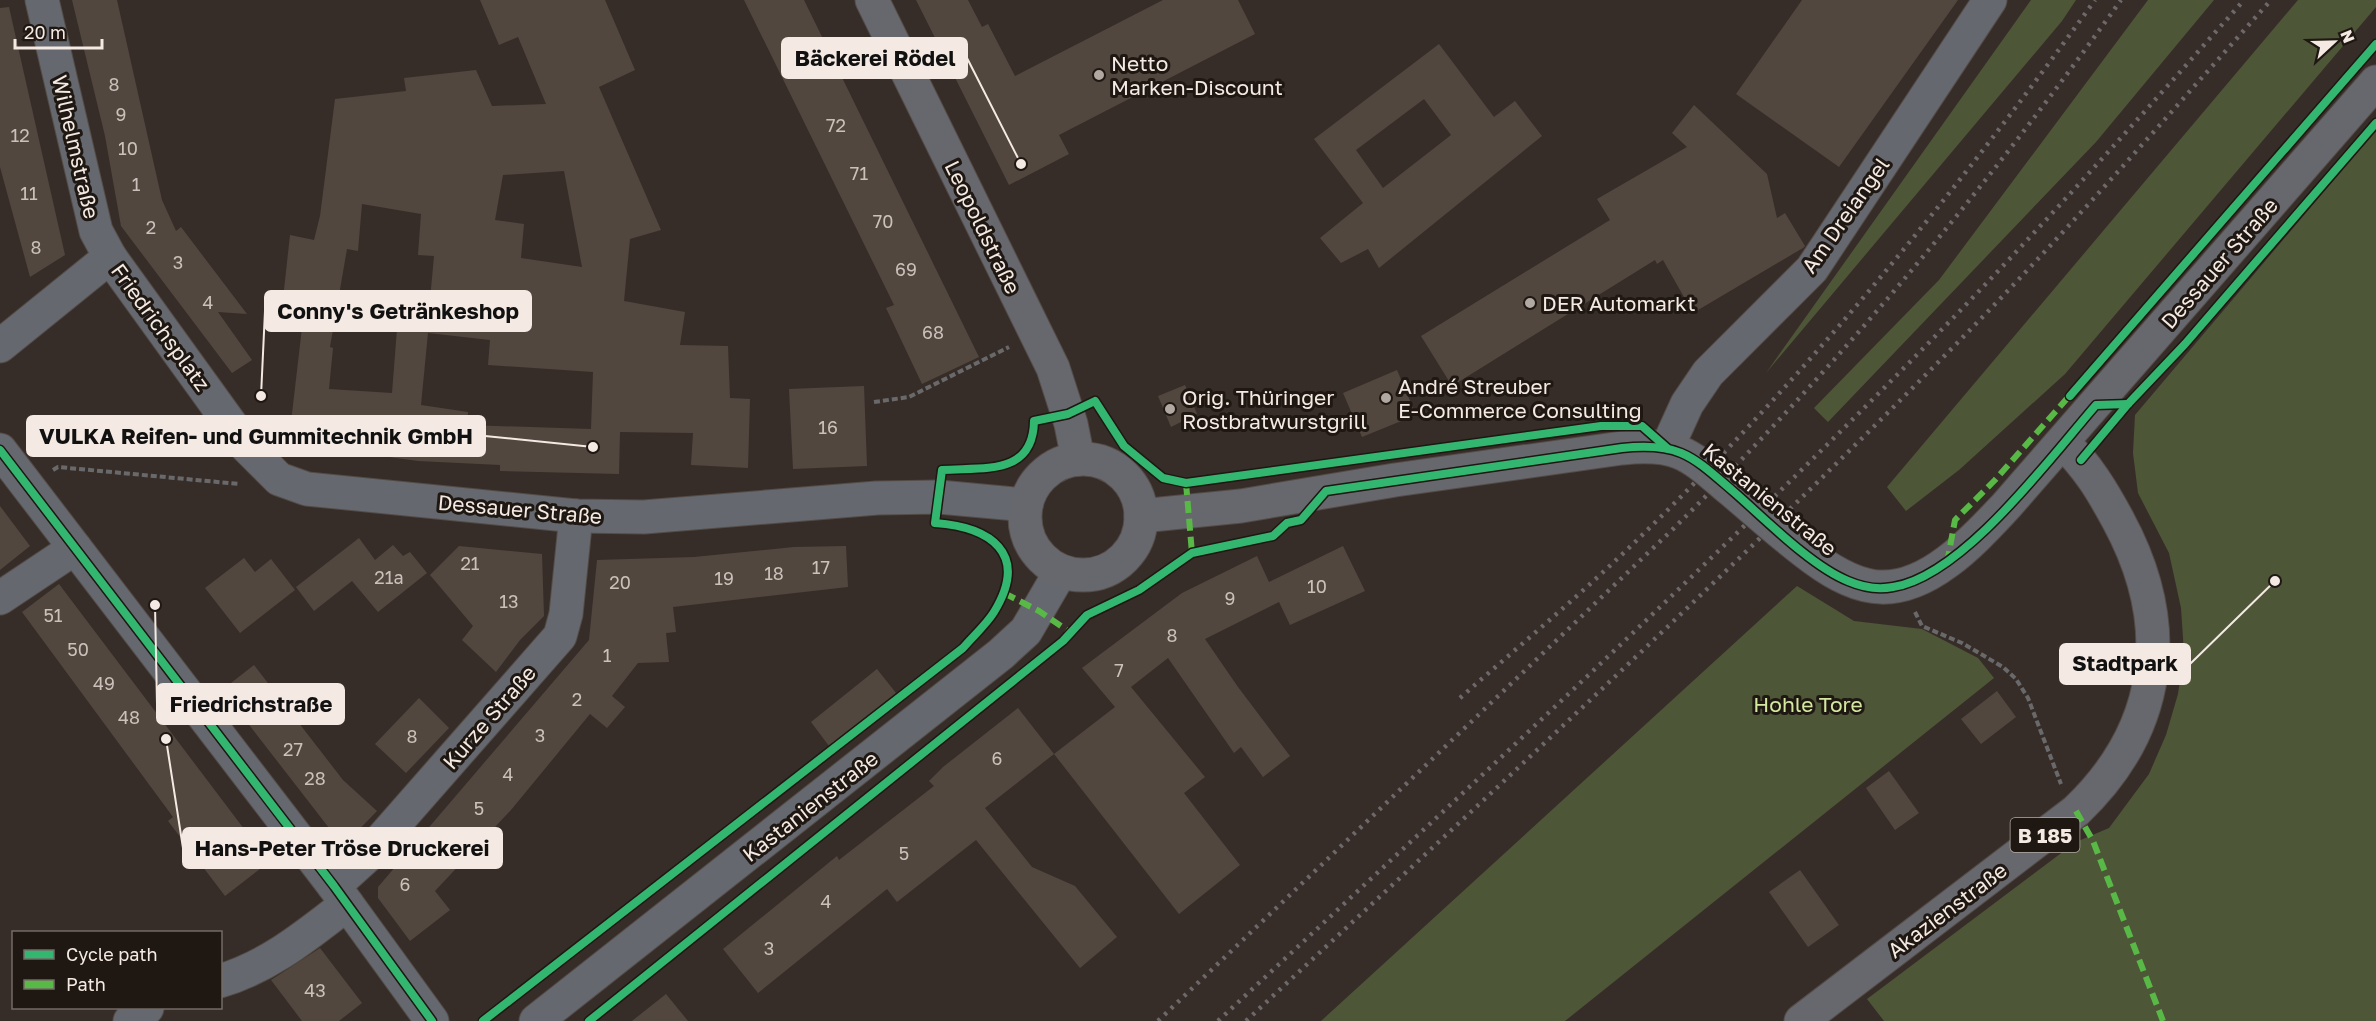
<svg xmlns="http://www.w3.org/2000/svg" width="2376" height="1021" viewBox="0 0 2376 1021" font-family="'Golos Text',sans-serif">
<rect width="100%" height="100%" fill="#372d28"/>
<!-- green -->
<g fill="#4e5638">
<path d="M2031,0H2076L2062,21L1766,373Z"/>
<path d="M2148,0H2214L2096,142L1828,422L1814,408L1939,280Z"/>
<path d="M2298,0H2376V7L2065,374L1959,470L1906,511L1887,487Z"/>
<path d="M2376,130V1021H1884L1867,999L2076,842L2109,828L2149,774L2166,735L2178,694L2184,653L2181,608L2169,553L2138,493L2133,453L2135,415Z"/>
<path d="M1797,586L1854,621L1922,629L1978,658L1994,678L1565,1021H1321Z"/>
</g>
<!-- building -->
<g fill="#52473f" fill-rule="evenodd">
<path d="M72,0H117L162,200L176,231L181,227L247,314L218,312L252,360L232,373L121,226L105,136Z"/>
<path d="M480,0H605L635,70L599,87L661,230L630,239L624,301L685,312L680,345L728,346L730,398L750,399L748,468L691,465L693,433L620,432L619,474L500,471V465L418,461L324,448V452L288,448L303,319L281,317L290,235L314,240L320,216L335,99L406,91L404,78L476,70L492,106L546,104L518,37L499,45ZM564,171L582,267L521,258L524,224L495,220L503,175ZM362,204L421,214L418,255L434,256L429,311L377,308L376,326L397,329L392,393L329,389L333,348L330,347L347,249L358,251ZM428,333L490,340L488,365L593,372L591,429L467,425L468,412L421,405Z"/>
<path d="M744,0H804L979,357L922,384L886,308L894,305Z"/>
<path d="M916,0H968L982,27L988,24L1015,76L1163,0H1238L1255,34L1059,135L1069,154L1009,185Z"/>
<path d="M1802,0H1958L1839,167L1736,94Z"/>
<path d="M9,7L65,255L30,277L0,167V8Z"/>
<path d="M1439,44L1494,117L1515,101L1542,136L1379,268L1368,249L1341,263L1320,238L1363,203L1314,139ZM1424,99L1451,135L1383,188L1356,150Z"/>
<path d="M1694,105L1767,174L1777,218L1785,213L1805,246L1803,248L1693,313L1663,260L1657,264L1655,260L1452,386L1421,336L1610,220L1597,199L1687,147L1672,133Z"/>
<path d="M1397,370L1416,415L1362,437L1343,393Z"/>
<path d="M1185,385L1197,414L1171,427L1158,396Z"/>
<path d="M864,386L867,466L793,469L789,389Z"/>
<path d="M0,506L30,546L0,570Z"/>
<path d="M359,538L375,560L393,545L403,556L410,552L427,573L378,612L352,581L314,611L296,587Z"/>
<path d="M459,546L542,554L544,616L520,640L496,672L462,640L473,626L430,575Z"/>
<path d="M846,546L848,587L673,607L676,632L666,633L669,662L638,663L612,696L625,707L607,728L590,714L511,810L435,891L450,910L410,941L378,898V887L589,640L597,560L694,557L794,547Z"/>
<path d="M1343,546L1365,591L1290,625L1279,602L1205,639L1238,687L1290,756L1263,777L1241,747L1234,753L1168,658L1131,687L1205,777L1184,793L1240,865L1179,914L1054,754L1115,707L1082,668L1182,593L1257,556L1269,582Z"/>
<path d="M244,558L255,572L271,559L295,590L240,633L205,588Z"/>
<path d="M59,584L269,862L225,896L168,821L173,817L22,612Z"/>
<path d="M254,665L343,780L377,811L343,846L222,690Z"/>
<path d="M877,669L896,693L829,746L811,722Z"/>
<path d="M1997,691L2016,717L1981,744L1961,719Z"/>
<path d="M419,698L449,728L406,773L375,744Z"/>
<path d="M1018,708L1054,754L985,808L1032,867L1075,886L1117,937L1080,968L976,840L897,902L887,889L758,993L723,949L837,856L839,860L934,786L929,781L943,767Z"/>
<path d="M1889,771L1919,813L1895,830L1866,788Z"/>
<path d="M1800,870L1839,925L1808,947L1769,892Z"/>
<path d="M320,948L362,1003L339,1021H302L271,980Z"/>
<path d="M666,994L688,1021H632Z"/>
</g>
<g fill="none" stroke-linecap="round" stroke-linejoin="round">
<!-- minor casing -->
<g stroke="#544c48" stroke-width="35">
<g id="minor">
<path d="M42,0L96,231L110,257"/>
<path d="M0,346L110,257L247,447L279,479L307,489L576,516L644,517L877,498L939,497L1026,505"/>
<path d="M1667,448L1687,404L1708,373L1812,269L1990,0"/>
<path d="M0,450L334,886L432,1021"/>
<path d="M0,598L75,548"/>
<path d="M334,886L366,857L560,636L566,614L576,516"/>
<path d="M220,981C270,966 307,935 347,904"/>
<path d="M130,1021L147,1008"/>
<path d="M536,1021L1001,654L1026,631L1061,571"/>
</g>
</g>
<!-- major casing -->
<g stroke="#544c48" stroke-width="35">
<g id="major">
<path d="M872,0L1053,368L1071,424L1078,459"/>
<circle cx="1083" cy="517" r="58"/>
<path d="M1141,516L1241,506L1395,480L1622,448C1679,442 1690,455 1731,490C1755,510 1779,532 1804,551C1854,590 1892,603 1947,562C1969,546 1988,525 2006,506L2376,82"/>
<path d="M1801,1021L2076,811C2163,728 2175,625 2118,520C2103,492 2087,465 2063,443"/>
</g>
</g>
<!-- path -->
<g stroke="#69696b" stroke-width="4" stroke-dasharray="6 3" stroke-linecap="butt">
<path d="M874,402L909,397L1009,347"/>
<path d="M53,470L58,467L239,484"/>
<path d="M1915,612L1922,626L1962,643L2003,667L2016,679L2028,698L2061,784"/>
</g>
<!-- minor -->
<use href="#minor" stroke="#65696f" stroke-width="33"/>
<!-- major -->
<use href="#major" stroke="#67686e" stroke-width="33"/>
<!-- rail -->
<g stroke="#6d696a" stroke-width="4.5" stroke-dasharray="3 6" stroke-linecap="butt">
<path d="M1460,698C1518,647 1578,597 1634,543C1805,378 1956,193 2095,0"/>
<path d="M1158,1021L1673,529C1838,366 1986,189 2121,0"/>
<path d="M1218,1021C1466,790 1717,560 1954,317C2054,214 2149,107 2244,0"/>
<path d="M1246,1021C1489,795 1734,570 1967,333C2072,226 2171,112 2271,0"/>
</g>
<!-- quiet -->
<g stroke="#58b947" stroke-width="6" stroke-dasharray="12 6" stroke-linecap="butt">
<path d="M1186,483L1192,553"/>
<path d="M1947,563L1955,520L1995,480L2072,393"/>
<path d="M1004,593L1039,611L1071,633"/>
<path d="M2076,811L2093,841L2163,1021"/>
</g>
<!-- cycleway casing -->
<g stroke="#1e1712" stroke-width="11">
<g id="cycleway">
<path d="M2070,396L2376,44"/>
<path d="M0,450L334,886L432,1021"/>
<path d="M2081,460L2128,404L2185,344L2376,123"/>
<path d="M483,1021L963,648C973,636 986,625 994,612C1030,553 990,527 935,523L942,470C984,467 1033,476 1034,421L1068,414L1095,401L1124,446L1163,478L1186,483L1601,426H1642L1667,448"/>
<path d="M589,1021L1063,641L1087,615L1139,590L1192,553L1273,536L1287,523L1301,520L1326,491L1622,448C1680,442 1692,456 1734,492C1765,519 1811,566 1848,581C1862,587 1878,590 1893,587C1963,576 2050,458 2096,405L2128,404"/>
</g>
</g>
<!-- cycleway -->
<use href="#cycleway" stroke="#33b770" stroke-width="8"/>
</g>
<!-- markers -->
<g fill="#b2a8a2" stroke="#1e1712" stroke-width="2">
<circle cx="1099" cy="75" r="6"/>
<circle cx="1530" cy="303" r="6"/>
<circle cx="1386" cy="398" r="6"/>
<circle cx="1170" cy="409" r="6"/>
</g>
<g text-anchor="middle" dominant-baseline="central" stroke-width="6" stroke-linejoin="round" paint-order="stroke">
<!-- number labels -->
<g font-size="18" fill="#ccc1ba">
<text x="114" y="84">8</text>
<text x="121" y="114">9</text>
<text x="836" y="125">72</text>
<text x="20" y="135">12</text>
<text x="128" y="148">10</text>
<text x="859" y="173">71</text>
<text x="136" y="184">1</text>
<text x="29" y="193">11</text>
<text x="883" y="221">70</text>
<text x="151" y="227">2</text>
<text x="36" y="247">8</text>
<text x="178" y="262">3</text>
<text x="906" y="269">69</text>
<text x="208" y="302">4</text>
<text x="933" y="332">68</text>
<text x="828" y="427">16</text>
<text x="470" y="563">21</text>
<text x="821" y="567">17</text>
<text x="774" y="573">18</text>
<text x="389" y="577">21a</text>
<text x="724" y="578">19</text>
<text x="620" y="582">20</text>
<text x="1317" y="586">10</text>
<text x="1230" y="598">9</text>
<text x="509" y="601">13</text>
<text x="53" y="615">51</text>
<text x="1172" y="635">8</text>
<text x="78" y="649">50</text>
<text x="607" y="655">1</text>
<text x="1119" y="670">7</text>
<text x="104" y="683">49</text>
<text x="577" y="699">2</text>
<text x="129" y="717">48</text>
<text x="540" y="735">3</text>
<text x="412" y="736">8</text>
<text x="293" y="749">27</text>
<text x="997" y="758">6</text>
<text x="508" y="774">4</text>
<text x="315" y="778">28</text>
<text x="479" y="808">5</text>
<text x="904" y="853">5</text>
<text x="405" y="884">6</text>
<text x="826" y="901">4</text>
<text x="769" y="948">3</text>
<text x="315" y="990">43</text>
</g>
<!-- shield labels -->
<rect fill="#1e1712" stroke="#b4aba4" stroke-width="1.5" x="2010.5" y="818" width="69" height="34" rx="4.5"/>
<g font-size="20" font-weight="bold" fill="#f5eae3">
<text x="2045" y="835">B 185</text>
</g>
<!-- poi labels -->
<g font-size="21" fill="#f5eae3" stroke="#1e1712" text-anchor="start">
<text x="1111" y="63">Netto<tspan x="1111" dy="24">Marken-Discount</tspan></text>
<text x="1542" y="303">DER Automarkt</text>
<text x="1398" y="386">André Streuber<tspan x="1398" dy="24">E-Commerce Consulting</tspan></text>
<text x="1182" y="397">Orig. Thüringer<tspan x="1182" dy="24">Rostbratwurstgrill</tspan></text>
</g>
<!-- street labels -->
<g font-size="21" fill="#f5eae3" stroke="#1e1712">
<text transform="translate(76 147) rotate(77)">Wilhelmstraße</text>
<text transform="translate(1845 215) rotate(-55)">Am Dreiangel</text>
<text transform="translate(983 227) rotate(64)">Leopoldstraße</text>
<text transform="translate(2219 263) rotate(-49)">Dessauer Straße</text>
<text transform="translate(161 327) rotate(54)">Friedrichsplatz</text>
<text transform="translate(1770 499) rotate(39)">Kastanienstraße</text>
<text transform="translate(520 509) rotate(5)">Dessauer Straße</text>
<text transform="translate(489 717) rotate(-49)">Kurze Straße</text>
<text transform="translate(810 806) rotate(-38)">Kastanienstraße</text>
<text transform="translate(1947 910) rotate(-37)">Akazienstraße</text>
</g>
<!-- park labels -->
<g font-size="21" fill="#d3e7a0" stroke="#1e1712">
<text x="1808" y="704">Hohle Tore</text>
</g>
</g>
<!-- callouts -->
<path fill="none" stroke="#f5eae3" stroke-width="2" d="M1021 164L967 58M261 396L265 311M593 447L485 436M2275 581L2190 664M155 605L157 704M166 739L183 848"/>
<g fill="#f5eae3" stroke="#1e1712" stroke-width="2">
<circle cx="1021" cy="164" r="6"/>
<circle cx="261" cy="396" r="6"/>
<circle cx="593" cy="447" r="6"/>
<circle cx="2275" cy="581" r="6"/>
<circle cx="155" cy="605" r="6"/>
<circle cx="166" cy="739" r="6"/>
</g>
<g fill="#f5eae3" stroke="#f5eae3" stroke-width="2">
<rect x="782" y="38" width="185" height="40" rx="6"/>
<rect x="265" y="291" width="266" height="40" rx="6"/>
<rect x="27" y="416" width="458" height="40" rx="6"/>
<rect x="2060" y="644" width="130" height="40" rx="6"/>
<rect x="157" y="684" width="187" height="40" rx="6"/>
<rect x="183" y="828" width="319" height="40" rx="6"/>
</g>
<g font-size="22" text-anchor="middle" font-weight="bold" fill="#111">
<text x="875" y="66">Bäckerei Rödel</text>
<text x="398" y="319">Conny's Getränkeshop</text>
<text x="256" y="444">VULKA Reifen- und Gummitechnik GmbH</text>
<text x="2125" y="671">Stadtpark</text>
<text x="251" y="712">Friedrichstraße</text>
<text x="342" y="856">Hans-Peter Tröse Druckerei</text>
</g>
<!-- legend -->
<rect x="12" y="931" width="210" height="78" fill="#1e1712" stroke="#746b66" stroke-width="1.5"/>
<rect x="24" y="950" width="30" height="9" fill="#33b770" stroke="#746b66" stroke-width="1.5"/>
<text x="66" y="961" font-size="18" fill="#f5eae3">Cycle path</text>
<rect x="24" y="980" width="30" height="9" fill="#58b947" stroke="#746b66" stroke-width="1.5"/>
<text x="66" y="991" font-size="18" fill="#f5eae3">Path</text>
<!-- north arrow -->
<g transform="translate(2334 42) rotate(68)" stroke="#1e1712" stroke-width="4.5" paint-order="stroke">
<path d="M0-4.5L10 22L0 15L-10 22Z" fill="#f5eae3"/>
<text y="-9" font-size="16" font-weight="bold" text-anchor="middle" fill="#f5eae3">N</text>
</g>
<!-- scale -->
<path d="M15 39v9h87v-9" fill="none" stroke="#f5eae3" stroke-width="3"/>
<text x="24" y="39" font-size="18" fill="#f5eae3" stroke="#1e1712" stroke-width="4.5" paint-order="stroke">20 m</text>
</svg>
